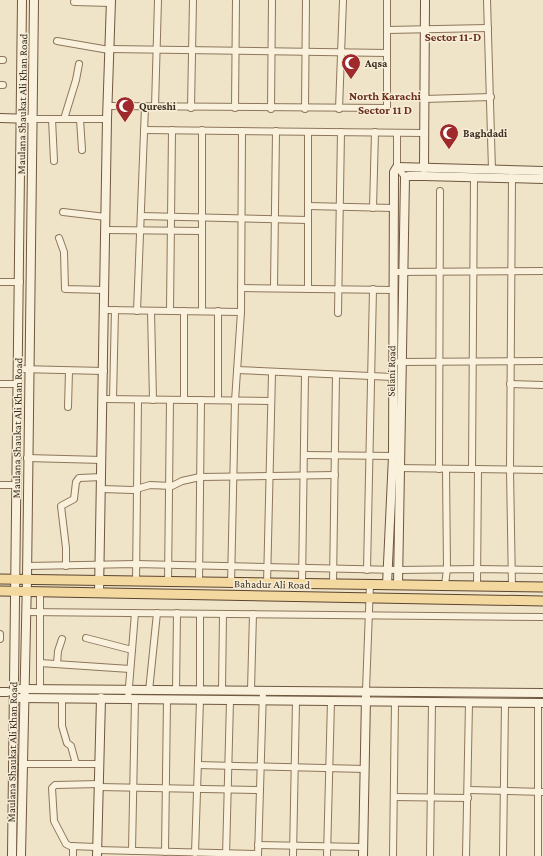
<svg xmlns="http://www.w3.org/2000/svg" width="543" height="856" viewBox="0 0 543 856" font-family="'Crimson Pro',serif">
<rect width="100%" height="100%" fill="#f0e4c8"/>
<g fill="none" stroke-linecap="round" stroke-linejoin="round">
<!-- street casing -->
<g stroke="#8d765c" stroke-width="8">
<g id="street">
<path d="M487,0L492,170"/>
<path d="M74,2L111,3"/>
<path d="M387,30L488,28"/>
<path d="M57,41L109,50"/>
<path d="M109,49L387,53"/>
<path d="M0,60H3"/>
<path d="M0,85H3"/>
<path d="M424,99L491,97"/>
<path d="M108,106L387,108V0"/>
<path d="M155,107L158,0"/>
<path d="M191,108L193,0"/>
<path d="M235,108L236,0"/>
<path d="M271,109L272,0"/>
<path d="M305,109L306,0"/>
<path d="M339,109L343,0"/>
<path d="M33,119H107"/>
<path d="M52,119L54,161"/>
<path d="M64,119L76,80L79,64"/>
<path d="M80,119L82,150"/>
<path d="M144,130L424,133"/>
<path d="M308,132V289"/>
<path d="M397,133V167L405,177"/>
<path d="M512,178L510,470L512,587"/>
<path d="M308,206L393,208"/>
<path d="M373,208L375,132"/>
<path d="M63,212L106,217"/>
<path d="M141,216L308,220"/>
<path d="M106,230L202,231"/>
<path d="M59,238L64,252L65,289L105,290"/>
<path d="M393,272L543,271"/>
<path d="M0,282H20"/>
<path d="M241,288L393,290"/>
<path d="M274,288L276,131"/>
<path d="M105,310L241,312"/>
<path d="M137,311L145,107"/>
<path d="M151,311L153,400"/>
<path d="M170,311L172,130"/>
<path d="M184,311V400"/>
<path d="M202,311V130"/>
<path d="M218,311V400"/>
<path d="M338,313L341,132"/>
<path d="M399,362L543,361"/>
<path d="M19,369L104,371"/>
<path d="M237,370L393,377"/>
<path d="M0,384H19"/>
<path d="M510,384L543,385"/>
<path d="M103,399L270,401"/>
<path d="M113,399L115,310"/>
<path d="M68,407L69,371"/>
<path d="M305,455L393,456"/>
<path d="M27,458L102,460"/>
<path d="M397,468L543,470"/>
<path d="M439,469L440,191"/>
<path d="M472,469L474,177"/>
<path d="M0,485H16"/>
<path d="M102,489L133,490L150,485L172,486L182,481L200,477L335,475"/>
<path d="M27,566L136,564L398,570L478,569L543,570"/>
<path d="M66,566V548L61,506L74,499L76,482L79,478L102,477"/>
<path d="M367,570L373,289"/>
<path d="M136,582L138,400"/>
<path d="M168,583L170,400"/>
<path d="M199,583L201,400"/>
<path d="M231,584L235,401L241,312L242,131"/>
<path d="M267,584L272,373"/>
<path d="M302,584L305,374"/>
<path d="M333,584L336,375"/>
<path d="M445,585L447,569L446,469"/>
<path d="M477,586L478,469"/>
<path d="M26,612L543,617"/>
<path d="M0,634V639"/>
<path d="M86,638L132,650"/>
<path d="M40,663L130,669"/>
<path d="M57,664L58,651L62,639"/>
<path d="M40,689V592"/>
<path d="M200,690V614"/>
<path d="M222,690L223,614"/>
<path d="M251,690L253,614"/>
<path d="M366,690L370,584"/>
<path d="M149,691L157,613"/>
<path d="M176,691L177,613"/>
<path d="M62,698V726L67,743L71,746L76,764"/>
<path d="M128,699L135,613"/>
<path d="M23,764H99"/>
<path d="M198,765L365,769"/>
<path d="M99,787L260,790"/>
<path d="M468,790L543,792"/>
<path d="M394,797L468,798"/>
<path d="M258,845L363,847"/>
<path d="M73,846V856"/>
<path d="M97,847L70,846L66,844L54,821L52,788L55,785L99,784"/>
<path d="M97,850L258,854"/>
<path d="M132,851L135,699"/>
<path d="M165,852L167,700"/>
<path d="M195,853L200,700"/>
<path d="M226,856L230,701"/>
<path d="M258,856L263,690"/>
<path d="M293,856L296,701"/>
<path d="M327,856L331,701"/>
<path d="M393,856L395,701"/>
<path d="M430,856L432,702"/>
<path d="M466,856L469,703"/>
<path d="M503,856L505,703"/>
<path d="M538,856V702"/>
</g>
</g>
<!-- secondary casing -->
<g stroke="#6f573f" stroke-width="10">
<g id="secondary">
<path d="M0,118L33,119"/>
<path d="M424,168L425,0"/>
<path d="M387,585L393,456L394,172L397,167L543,171"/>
<path d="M398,585L405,177L409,176H424L543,179"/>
<path d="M99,593L107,119L111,0"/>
<path d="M20,689L543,693"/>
<path d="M0,692H7"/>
<path d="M20,698L543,703"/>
<path d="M12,856L22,0"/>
<path d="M21,856L27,579L34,0"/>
<path d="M97,856L101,698"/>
<path d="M363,856L366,697"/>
</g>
</g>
<!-- primary casing -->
<g stroke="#5b4430" stroke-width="11">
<g id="primary">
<path d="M0,579L543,587"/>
<path d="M0,591L543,601"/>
</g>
</g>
<!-- street -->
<use href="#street" stroke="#faf1dc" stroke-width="6"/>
<!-- secondary -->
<use href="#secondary" stroke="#faf1dc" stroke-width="8"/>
<!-- primary -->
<use href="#primary" stroke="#f3d9a0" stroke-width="9"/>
</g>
<!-- icons -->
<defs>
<g id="mosque-pin" transform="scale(1)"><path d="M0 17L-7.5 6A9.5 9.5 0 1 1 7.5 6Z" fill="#9e2a2b" stroke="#f7eed8"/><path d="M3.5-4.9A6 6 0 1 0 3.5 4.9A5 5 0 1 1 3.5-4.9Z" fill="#fff"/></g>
</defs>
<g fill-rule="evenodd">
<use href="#mosque-pin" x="351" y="63"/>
<use href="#mosque-pin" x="125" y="106"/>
<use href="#mosque-pin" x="449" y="133"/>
</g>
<g text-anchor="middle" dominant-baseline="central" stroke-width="3" stroke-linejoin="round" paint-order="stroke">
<!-- poi labels -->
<g font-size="11" font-weight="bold" fill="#3d2e20" stroke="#f7eed8" text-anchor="start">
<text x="365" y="63">Aqsa</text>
<text x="139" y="106">Qureshi</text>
<text x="463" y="133">Baghdadi</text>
</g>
<!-- street labels -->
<g font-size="11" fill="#3d2e20" stroke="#f7eed8">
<text transform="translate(22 104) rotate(-89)">Maulana Shaukat Ali Khan Road</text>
<text transform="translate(391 371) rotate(-89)">Selani Road</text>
<text transform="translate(17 428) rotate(-89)">Maulana Shaukat Ali Khan Road</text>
<text transform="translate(272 584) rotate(1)">Bahadur Ali Road</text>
<text transform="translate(12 752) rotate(-89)">Maulana Shaukat Ali Khan Road</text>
</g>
<!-- neighbourhood labels -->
<g font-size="12" font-weight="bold" fill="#6b2e1e" stroke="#f7eed8">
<text x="453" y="37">Sector 11-D</text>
<text x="385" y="96">North Karachi<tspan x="385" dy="14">Sector 11 D</tspan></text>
</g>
</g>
</svg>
